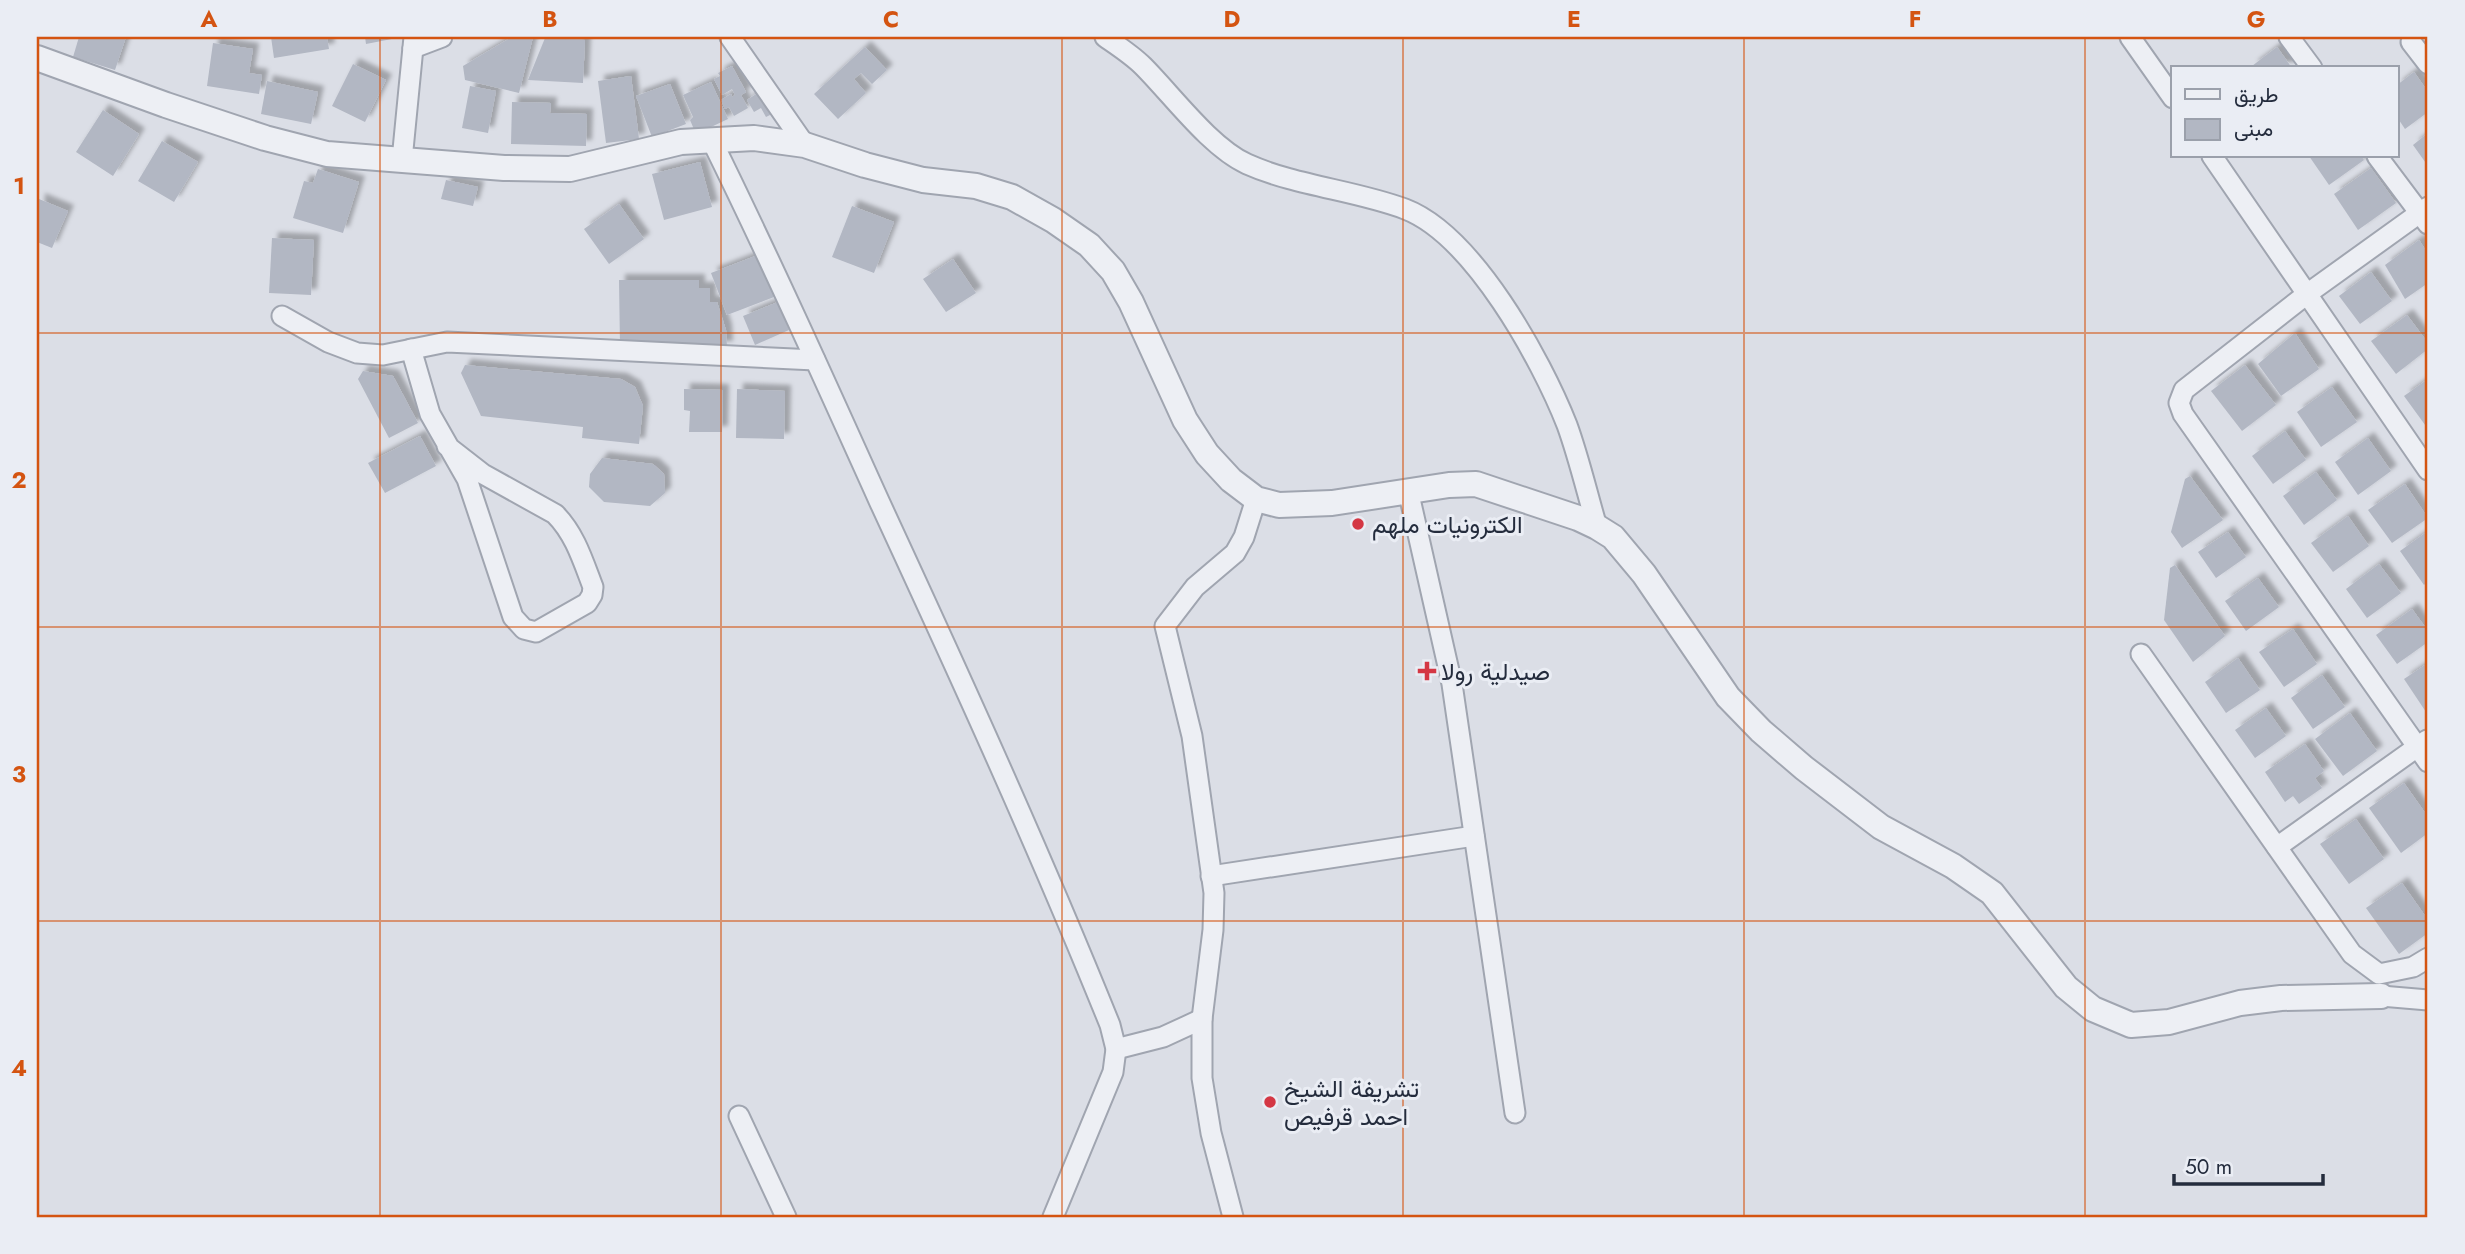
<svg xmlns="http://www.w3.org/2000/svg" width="2465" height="1254" viewBox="0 0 2465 1254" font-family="Jost,Vazirmatn,sans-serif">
<defs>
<filter id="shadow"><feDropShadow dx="6" dy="-6" stdDeviation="2" flood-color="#0004"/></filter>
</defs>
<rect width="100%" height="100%" fill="#dbdee6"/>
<!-- building -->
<g fill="#b2b7c3" filter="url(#shadow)">
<path d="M79,37H126L115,70L73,57Z"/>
<path d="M271,37H327L329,49L274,58Z"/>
<path d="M365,37H397V38L366,44Z"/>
<path d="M512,37H533L519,93L465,80L463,66Z"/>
<path d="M545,38L585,40L583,83L528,80Z"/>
<path d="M213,43L253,49L249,73L262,75L259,94L207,86Z"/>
<path d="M865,47L887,70L872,84L861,73L854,79L866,93L838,119L814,94Z"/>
<path d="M2277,47L2292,68H2253L2252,66Z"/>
<path d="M353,64L386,80L365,122L332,106Z"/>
<path d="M732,66L746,92L741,95L748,108L734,116L729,107L725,109L721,100L731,94L732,97L735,95L732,89L722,95L714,79L720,76L718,73Z"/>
<path d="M2414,72L2428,92V112L2405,129L2397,117V85Z"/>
<path d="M631,76L639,139L606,143L598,81Z"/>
<path d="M267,81L318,92L311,124L261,114Z"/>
<path d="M711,82L728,119L696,134L690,120L693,117L683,95Z"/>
<path d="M670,84L686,124L652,137L636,96Z"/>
<path d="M470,86L496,91L488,133L462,128Z"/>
<path d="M761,91L774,113L766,117L761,108L754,112L747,100Z"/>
<path d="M512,102L551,103L550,113L587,114L586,146L511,144Z"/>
<path d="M103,110L139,134L113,176L76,152Z"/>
<path d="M2428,133V166L2413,145Z"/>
<path d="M162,141L198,162L174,202L138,181Z"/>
<path d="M2309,156H2361L2364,160L2329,185Z"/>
<path d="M700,162L712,207L664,220L652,174Z"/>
<path d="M2371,168L2396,203L2358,230L2334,194Z"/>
<path d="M318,169L359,182L343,233L293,218L304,181L313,183Z"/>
<path d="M446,180L478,187L473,206L441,199Z"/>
<path d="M39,199L68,211L52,248L37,242Z"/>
<path d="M619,204L644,239L609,264L584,229Z"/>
<path d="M852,206L894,222L874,273L832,257Z"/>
<path d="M272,238L314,240L311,295L269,293Z"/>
<path d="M2419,240L2428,254V283L2405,299L2385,265Z"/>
<path d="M758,255L774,297L727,315L711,273Z"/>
<path d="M953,259L976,293L946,312L923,279Z"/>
<path d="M2371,272L2392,301L2360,324L2339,296Z"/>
<path d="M619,280H699V288H710V302H717L726,330L727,347H620Z"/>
<path d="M778,302L789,330L755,345L743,316Z"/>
<path d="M2407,315L2428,343V349L2396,374L2371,341Z"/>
<path d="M2295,333L2319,369L2281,396L2258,364Z"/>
<path d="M465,365L621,379L635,387L643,406L639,444L582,438L583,427L481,416L461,373Z"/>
<path d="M2245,365L2276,405L2242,431L2211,391Z"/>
<path d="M363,371L393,376L418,423L389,438L358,379Z"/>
<path d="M2428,379V429L2404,396Z"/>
<path d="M2332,387L2357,422L2321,447L2297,412Z"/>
<path d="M684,389L723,390L722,432H689L690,411L684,410Z"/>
<path d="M737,389L785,391L784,439L736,438Z"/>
<path d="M2285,431L2306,460L2273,484L2252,456Z"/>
<path d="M420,436L436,466L385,493L368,463Z"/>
<path d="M2368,438L2391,471L2358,495L2335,462Z"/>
<path d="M602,458L653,464L664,474L665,493L650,506L604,502L589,487L590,474Z"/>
<path d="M2316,472L2337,500L2304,525L2283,496Z"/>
<path d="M2190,476L2223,520L2182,548L2171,532L2185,479Z"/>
<path d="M2405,484L2428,518L2392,543L2368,510Z"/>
<path d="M2348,516L2369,546L2333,572L2311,543Z"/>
<path d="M2428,531V581L2424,585L2400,551Z"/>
<path d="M2228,532L2246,557L2216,578L2198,552Z"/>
<path d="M2379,564L2401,593L2367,618L2346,589Z"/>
<path d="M2175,565L2225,636L2193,662L2164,620L2170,568Z"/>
<path d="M2258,578L2279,607L2246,631L2225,601Z"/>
<path d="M2412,609L2428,631V642L2397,664L2376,635Z"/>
<path d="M2293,629L2317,664L2284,687L2259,652Z"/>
<path d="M2238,658L2260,690L2226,713L2205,682Z"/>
<path d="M2428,663V715L2404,679Z"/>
<path d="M2322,675L2345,707L2313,729L2291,698Z"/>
<path d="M2266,708L2286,736L2255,758L2235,730Z"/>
<path d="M2350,713L2377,751L2343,776L2315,739Z"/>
<path d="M2305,744L2324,771L2315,778L2322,788L2299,804L2293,796L2285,802L2265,772Z"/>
<path d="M2404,783L2428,817V833L2401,853L2369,808Z"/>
<path d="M2356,819L2384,859L2349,884L2320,844Z"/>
<path d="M2402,883L2428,920V933L2399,954L2366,908Z"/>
</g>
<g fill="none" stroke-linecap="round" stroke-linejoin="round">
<!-- minor casing -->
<g stroke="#a0a5b0" stroke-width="23">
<g id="minor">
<path d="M730,37L805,145"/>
<path d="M1105,37C1118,46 1132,55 1143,66C1172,95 1210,147 1247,164C1296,186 1354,190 1405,209C1473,235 1541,359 1567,425C1579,458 1587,493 1597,527"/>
<path d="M2130,37L2173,98"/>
<path d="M2289,37L2312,68"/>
<path d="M2411,42L2428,64"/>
<path d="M413,48L442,37"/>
<path d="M711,139C770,259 825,381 880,503C960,676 1039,849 1110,1025L1116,1049L1113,1072L1053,1217"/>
<path d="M2212,156L2428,470"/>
<path d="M2377,156L2428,224"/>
<path d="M402,160L414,37"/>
<path d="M2428,207L2307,294L2184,390L2179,403L2183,414L2428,762"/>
<path d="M282,316L328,342L357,353L383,355L447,342L815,360"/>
<path d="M411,349L430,414L467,479L513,617L524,629L536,632L587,603L592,595L593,587C583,561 575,534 555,514L483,474L447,446"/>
<path d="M1408,490L1452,684L1515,1113"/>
<path d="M2141,654L2352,954L2379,974L2413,967L2428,958"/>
<path d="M2277,847L2427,740"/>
<path d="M1211,876L1474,836"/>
<path d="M2381,996L2428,1000"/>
<path d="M1202,1019L1213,930L1214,893L1192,736L1165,626L1195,587L1235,553L1244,537L1256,499"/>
<path d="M1116,1049L1163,1037L1202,1019V1078L1211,1133L1233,1217"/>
<path d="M739,1116L786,1217"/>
</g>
</g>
<!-- tertiary casing -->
<g stroke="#a0a5b0" stroke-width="28">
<path id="tertiary" d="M37,58L166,105L265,138L327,154L504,168L570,169L681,142L754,138L805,145L865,165L923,180L976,186L1012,197L1053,220L1089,245L1113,271L1131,302L1185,420L1207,454L1231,480L1256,499L1279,505L1332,503L1449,485L1476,484L1578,518L1597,527L1613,537L1644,574L1728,697L1761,731L1804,768L1881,827L1953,866L1992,893L2066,987L2093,1009L2131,1025L2169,1022L2240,1003L2281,998L2381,996"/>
</g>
<!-- minor -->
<use href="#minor" stroke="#edeff4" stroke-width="19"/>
<!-- tertiary -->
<use href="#tertiary" stroke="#edeff4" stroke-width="24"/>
</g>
<!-- grid -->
<path fill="none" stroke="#d45411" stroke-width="2" stroke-opacity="0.55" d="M380,37V1217M721,37V1217M1062,37V1217M1403,37V1217M1744,37V1217M2085,37V1217M37,333H2428M37,627H2428M37,921H2428"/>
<!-- markers -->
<g fill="#d43744" stroke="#eaedf4" stroke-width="2.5">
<circle cx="1358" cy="524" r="7"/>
<path d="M1423.5 660.5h7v7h7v7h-7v7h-7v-7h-7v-7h7z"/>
<circle cx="1270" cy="1102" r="7"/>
</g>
<g text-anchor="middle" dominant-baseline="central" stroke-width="6" stroke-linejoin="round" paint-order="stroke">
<!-- poi labels -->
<g font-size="24" fill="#242c3d" stroke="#eaedf4" text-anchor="start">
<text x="1372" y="524">الكترونيات ملهم</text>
<text x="1441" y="671">صيدلية رولا</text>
<text x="1284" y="1088">تشريفة الشيخ<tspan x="1284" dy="28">احمد قرفيص</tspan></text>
</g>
</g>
<!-- border -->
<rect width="2465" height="1254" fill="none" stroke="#eaedf4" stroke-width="77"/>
<!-- legend -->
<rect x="2171" y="66" width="228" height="91" fill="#eaedf4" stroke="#9ba0ab" stroke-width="2"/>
<rect x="2185" y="89" width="35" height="10" fill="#edeff4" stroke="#9ba0ab" stroke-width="2"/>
<text x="2234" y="102" font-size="21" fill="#242c3d">طريق</text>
<rect x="2185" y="119" width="35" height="21" fill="#b2b7c3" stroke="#9ba0ab" stroke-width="2"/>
<text x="2234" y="136" font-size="21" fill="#242c3d">مبنى</text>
<!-- scale -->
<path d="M2174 1174v10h149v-10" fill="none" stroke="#242c3d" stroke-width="3.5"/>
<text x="2185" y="1174" font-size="21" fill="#242c3d" stroke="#eaedf4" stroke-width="5" paint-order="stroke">50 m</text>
<rect x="38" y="38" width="2388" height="1178" fill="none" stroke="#d45411" stroke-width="2.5"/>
<g font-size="23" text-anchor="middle" font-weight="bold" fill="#d45411">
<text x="209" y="27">A</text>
<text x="550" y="27">B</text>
<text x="891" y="27">C</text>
<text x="1232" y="27">D</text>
<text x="1574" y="27">E</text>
<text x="1915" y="27">F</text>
<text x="2256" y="27">G</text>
<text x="19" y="194">1</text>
<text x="19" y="488">2</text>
<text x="19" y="782">3</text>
<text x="19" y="1076">4</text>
</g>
</svg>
